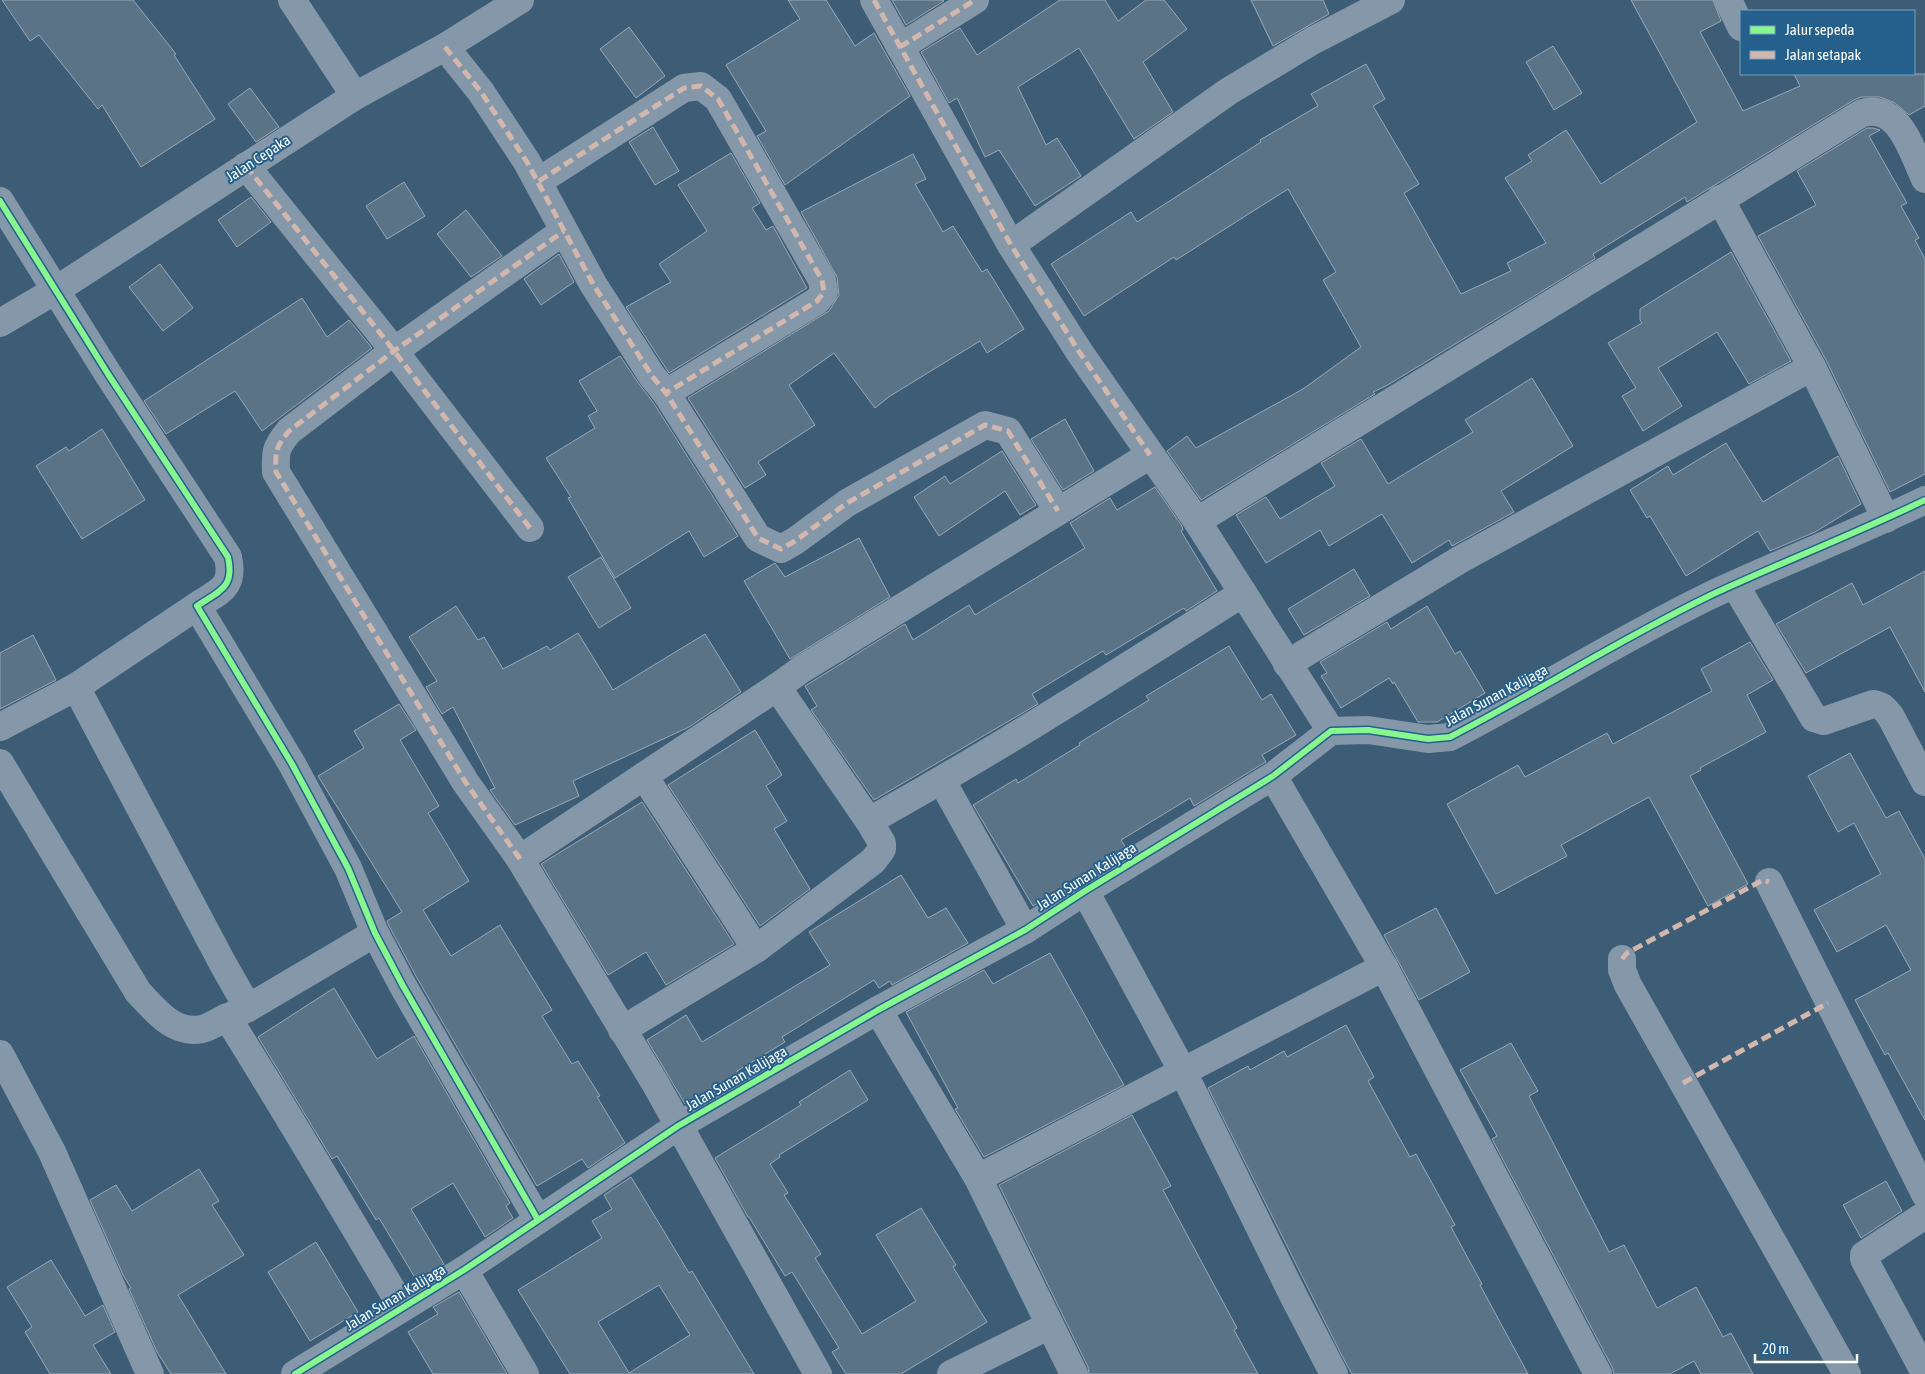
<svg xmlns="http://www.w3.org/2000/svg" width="1925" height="1374" viewBox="0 0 1925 1374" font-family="'Asap Condensed',sans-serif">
<rect width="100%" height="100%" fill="#3d5c75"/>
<!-- building -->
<g fill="#5a7387" stroke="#98aab8" fill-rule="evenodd">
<path d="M2,0H133L176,54L174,55L215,119L141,167L102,105L98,109L39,35L30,41Z"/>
<path d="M788,0H826L855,46L874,33L910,96L785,185L757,136L766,131L726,65L800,19Z"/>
<path d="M892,0H943L944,1L906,25Z"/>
<path d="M1060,0H1105L1118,21L1146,0H1164L1187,29L1143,62L1173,112L1134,139L1079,48L1018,87L1046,145L1057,138L1081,176L1035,206L999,150L985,157L957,98L949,103L921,52L960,28L977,55Z"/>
<path d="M1251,0H1323L1329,14L1273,46Z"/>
<path d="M1631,0H1713L1721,21L1700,32L1743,111L1800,86L1794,74H1925V106L1909,115L1895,103L1880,97H1861L1854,100L1687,202L1685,197L1593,254L1595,259L1386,386L1373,392L1375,394L1201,500L1167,451L1187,436L1196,448L1303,389L1361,347L1323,280L1336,272L1288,189L1176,260L1174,257L1084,316L1051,264L1131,212L1137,222L1261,142L1260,140L1318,106L1311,94L1366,64L1385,99L1373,106L1419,184L1404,193L1461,294L1511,271L1507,263L1546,243L1505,178L1532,161L1528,155L1566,130L1601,184L1697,122Z"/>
<path d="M629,27L665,76L636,98L600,49Z"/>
<path d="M1553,46L1582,93L1554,110L1526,62Z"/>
<path d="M250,88L279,127L256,142L228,104Z"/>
<path d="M653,127L679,171L655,185L629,142Z"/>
<path d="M1867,128H1873L1880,130L1869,136L1907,203L1901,206L1919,238L1915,240L1925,259V474L1890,492L1826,360L1758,236L1816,205L1797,171Z"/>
<path d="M731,153L760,203L752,208L766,230L773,226L807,288L669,373L626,307L671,282L659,264L707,231L678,185Z"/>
<path d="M913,154L926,179L915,184L943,232L953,226L982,272L987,269L1024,329L987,353L980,341L890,396L875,408L834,353L789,385L815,425L758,462L766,475L745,488L688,398L829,311L839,295L837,277L801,212Z"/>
<path d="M404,182L425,216L387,239L366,206Z"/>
<path d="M251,197L271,222L237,247L218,220Z"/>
<path d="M466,210L502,256L471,277L437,234Z"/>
<path d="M1731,252L1791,361L1749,384L1717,332L1658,368L1682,406L1643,431L1622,396L1636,388L1608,343L1642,323L1640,320V309Z"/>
<path d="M559,254L574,282L541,305L524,279Z"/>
<path d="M160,264L193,308L163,331L129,287Z"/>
<path d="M302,298L327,337L349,320L372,348L262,431L235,391L166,434L144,401Z"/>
<path d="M620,356L639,384L653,402L738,536L704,557L689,531L615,578L568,498L571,497L546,458L595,428L588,416L597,411L579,381Z"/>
<path d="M1532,378L1573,446L1501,491L1514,512L1452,546L1449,540L1412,563L1382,514L1329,546L1320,530L1266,563L1236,515L1266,497L1280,519L1335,486L1321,463L1361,439L1388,484L1473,432L1465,420Z"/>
<path d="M1065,419L1094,471L1063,490L1031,439Z"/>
<path d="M102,429L145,500L82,539L36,466L66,447L69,451Z"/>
<path d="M1726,443L1763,502L1838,456L1861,504L1815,532L1770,551L1758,531L1686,576L1650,516L1647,518L1630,490L1668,466L1673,475Z"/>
<path d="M1002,451L1036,505L1020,515L1005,491L939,536L914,497L945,476L950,484Z"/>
<path d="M1155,487L1182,526L1183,530L1181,531L1217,591L1186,611L1184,608L1106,655L1103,651L1032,694L1038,704L874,800L811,710L817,706L805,686L905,624L913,640L969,605L975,615L1085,548L1070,523L1110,498L1117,510Z"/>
<path d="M859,538L890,597L790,659L744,581L775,563L785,577Z"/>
<path d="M601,557L631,608L599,628L568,577Z"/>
<path d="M1354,569L1370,596L1304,635L1288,609Z"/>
<path d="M1925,571V692L1890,627L1806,673L1776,624L1852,583L1863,605Z"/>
<path d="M456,606L478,640L484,637L503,669L547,646L550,650L578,633L613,690L705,634L741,692L689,727L573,781L579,796L515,825L490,790L495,788L453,707L442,714L426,687L437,681L409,637Z"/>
<path d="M1427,606L1455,654L1460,651L1485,693L1437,722H1418L1394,682L1393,684L1389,678L1341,708L1321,676L1327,673L1320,662L1387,622L1391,629Z"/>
<path d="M33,635L56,680L0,709V653Z"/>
<path d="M1750,642L1773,680L1747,695L1766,732L1700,768L1701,770L1690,776L1748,884L1708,906L1649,797L1561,845L1567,856L1496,894L1447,804L1518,765L1525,777L1607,733L1613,744L1712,691L1701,669Z"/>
<path d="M1229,646L1262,700L1271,694L1296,735L1262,755L1266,762L1264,763L1194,806L1190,798L1121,840L1126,848L1033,906L973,805L1016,779L1018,783L1080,745L1079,743L1149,700L1146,696Z"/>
<path d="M399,704L416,730L400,740L439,806L428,813L469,881L423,910L451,956L500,925L552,1010L542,1016L572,1064L578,1061L600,1096L597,1097L625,1143L588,1168L582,1159L537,1186L417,978L389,926L387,921L402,912L318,776L364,748L354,731Z"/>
<path d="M755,730L782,775L766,786L787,821L774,829L810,889L760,926L668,785Z"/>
<path d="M1850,753L1886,818L1899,811L1925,859V1120L1888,1053L1885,1055L1855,1000L1911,970L1886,925L1837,952L1814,910L1881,874L1854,823L1838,832L1808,776Z"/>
<path d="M642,802L734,944L666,985L646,952L608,975L541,864Z"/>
<path d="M901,875L928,918L946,908L968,943L892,985L890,981L879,988L874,980L782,1037L785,1042L737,1071L738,1073L685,1104L647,1040L686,1015L702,1042L830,965L809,932Z"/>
<path d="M1436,908L1470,972L1419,1000L1384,935Z"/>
<path d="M1050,953L1124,1085L984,1157L955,1109L958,1108L906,1012L984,970L993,984Z"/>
<path d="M334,988L377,1059L414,1036L510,1203L506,1206L513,1218L485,1237L453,1183L411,1209L444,1264L417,1281L379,1218L376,1220L337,1156L332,1159L258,1037Z"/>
<path d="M1346,1025L1374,1077L1368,1081L1410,1157L1416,1154L1455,1225L1451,1227L1482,1284L1480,1285L1528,1374H1352L1342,1356L1208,1088L1248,1066L1250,1070L1284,1051L1287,1057Z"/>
<path d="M1511,1043L1538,1091L1529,1096L1609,1252L1624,1245L1657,1308L1696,1287L1723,1337L1731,1333L1753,1374H1701L1694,1361L1670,1374H1614L1612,1367L1492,1139L1497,1136L1460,1070Z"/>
<path d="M850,1070L868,1100L779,1155L780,1157L770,1164L788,1193L784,1195L821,1254L815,1258L862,1334L916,1301L876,1235L921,1208L956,1265L953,1267L987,1322L901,1374H846L832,1352L839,1348L792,1272L785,1276L749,1217H748L715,1158L801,1105L799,1102Z"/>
<path d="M1132,1115L1171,1186L1163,1190L1237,1328L1234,1330L1258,1374H1089L1088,1367L999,1185Z"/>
<path d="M199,1169L219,1201L212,1205L244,1255L178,1295L226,1374H171L157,1352L129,1289L131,1288L123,1275L90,1200L116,1185L132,1211Z"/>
<path d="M631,1177L689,1273L692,1271L754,1374H570L518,1290L602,1238L592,1221L612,1209L604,1195ZM659,1285L690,1335L629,1373L598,1322Z"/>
<path d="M1886,1181L1902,1211L1861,1238L1843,1205Z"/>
<path d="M316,1242L358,1312L310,1341L268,1272Z"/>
<path d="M51,1260L85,1316L103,1305L115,1332L93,1345L111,1374H50L25,1332L32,1327L7,1287Z"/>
<path d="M459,1292L507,1374H433L408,1332L438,1314L433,1307Z"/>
</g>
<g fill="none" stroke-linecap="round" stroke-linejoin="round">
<!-- minor -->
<g stroke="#8498a9" stroke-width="28">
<path d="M292,0L355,96"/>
<path d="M874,0L1011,245L1080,353L1197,521"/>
<path d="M1728,0L1741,27"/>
<path d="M445,47L481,92L527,162L593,284L652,376L666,393L758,538L781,549L795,541L847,503L985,425L1008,431L1058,511"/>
<path d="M900,47L975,0"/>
<path d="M246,166L384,338L530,528"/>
<path d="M539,181L684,88L701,86L718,99L822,280L824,292L817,301L666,393"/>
<path d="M1720,199L1812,367L1886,519"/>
<path d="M0,201L108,374L228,557C235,588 219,591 197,606L292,764L348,868L375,933L403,986L538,1220"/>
<path d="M1011,245L1229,91L1312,41L1391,0"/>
<path d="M0,323L56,290L355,96L445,47L520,0"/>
<path d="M1735,585L1814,718L1824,721L1873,704C1882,705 1886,710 1891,717L1925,782"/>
<path d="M1287,664L1461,559L1812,367"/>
<path d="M76,687L197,606"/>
<path d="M777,687L802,669L1150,455"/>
<path d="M0,727L76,687L223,964L248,1008"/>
<path d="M1331,731L1197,521L1862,113C1900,103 1912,152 1925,179"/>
<path d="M0,763L138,992C155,1010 174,1035 202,1029C210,1027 219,1021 227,1017C287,1112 344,1210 402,1307"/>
<path d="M644,776L756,949"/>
<path d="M1273,776L1384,967L1598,1374"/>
<path d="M942,781L1025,930"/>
<path d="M869,821C997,750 1120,671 1243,593"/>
<path d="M520,859L466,783L276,472C275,451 276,447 289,431L394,351L564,231"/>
<path d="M1769,882L1925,1194"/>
<path d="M1085,891L1183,1072L1294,1297L1334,1374"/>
<path d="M1622,959V970L1628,985L1847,1374"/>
<path d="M878,1010L978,1178L1074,1374"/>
<path d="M233,1015L248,1008L375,933"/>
<path d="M622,1030L756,949L873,861L882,849V843L869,821L777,687L520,859L655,1083L818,1374"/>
<path d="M0,1054L52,1152L150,1374"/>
<path d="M978,1178L1384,967"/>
<path d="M1925,1215L1864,1255V1259L1925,1373"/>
<path d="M464,1270L525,1374"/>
<path d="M295,1374L464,1270L678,1126L878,1010L1025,930L1085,891L1273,776L1331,731L1368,730L1428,739L1450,737C1537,692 1619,640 1707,597C1779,563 1853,535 1925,500"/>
<path d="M951,1374L1050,1325"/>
</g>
<!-- quiet -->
<g stroke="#d1b7ad" stroke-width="5" stroke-dasharray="10 5" stroke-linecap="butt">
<path d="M874,0L1011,245L1080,353L1150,455"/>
<path d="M445,47L481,92L527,162L593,284L652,376L666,393L758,538L781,549L795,541L847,503L985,425L1008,431L1058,511"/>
<path d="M900,47L975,0"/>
<path d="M246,166L384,338L530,528"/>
<path d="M539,181L684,88L701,86L718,99L822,280L824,292L817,301L666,393"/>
<path d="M520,859L466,783L276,472C275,451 276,447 289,431L394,351L564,231"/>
<path d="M1622,959L1627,953L1763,880L1769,882"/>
<path d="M1683,1083L1828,1003"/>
</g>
<!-- cycleway casing -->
<g stroke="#25608d" stroke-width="9">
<g id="cycleway">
<path d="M0,201L108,374L228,557C235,588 219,591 197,606L292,764L348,868L375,933L403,986L538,1220"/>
<path d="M295,1374L464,1270L678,1126L878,1010L1025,930L1085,891L1273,776L1331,731L1368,730L1428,739L1450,737C1537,692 1619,640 1707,597C1779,563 1853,535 1925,500"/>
</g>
</g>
<!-- cycleway -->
<use href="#cycleway" stroke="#87f88f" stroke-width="6"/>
</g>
<g text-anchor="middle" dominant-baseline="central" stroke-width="4" stroke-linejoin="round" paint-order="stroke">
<!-- street labels -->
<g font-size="15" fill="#fff" stroke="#25608d">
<text transform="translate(258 158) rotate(-33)">Jalan Cepaka</text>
<text transform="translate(1496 695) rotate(-28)">Jalan Sunan Kalijaga</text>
<text transform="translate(1086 876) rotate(-32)">Jalan Sunan Kalijaga</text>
<text transform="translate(736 1078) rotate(-30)">Jalan Sunan Kalijaga</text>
<text transform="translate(395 1297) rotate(-31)">Jalan Sunan Kalijaga</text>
</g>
</g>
<!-- legend -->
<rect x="1740" y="10" width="175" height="65" fill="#25608d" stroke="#7ca0bb"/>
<rect x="1750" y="26" width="25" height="8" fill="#87f88f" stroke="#7ca0bb"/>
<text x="1785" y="35" font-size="15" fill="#ffffff">Jalur sepeda</text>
<rect x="1750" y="51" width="25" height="8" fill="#d1b7ad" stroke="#7ca0bb"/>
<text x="1785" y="60" font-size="15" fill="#ffffff">Jalan setapak</text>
<!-- scale -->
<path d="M1755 1354v8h102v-8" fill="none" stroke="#ffffff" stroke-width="2.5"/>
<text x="1762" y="1354" font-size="15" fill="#ffffff" stroke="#25608d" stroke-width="4" paint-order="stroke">20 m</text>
</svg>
